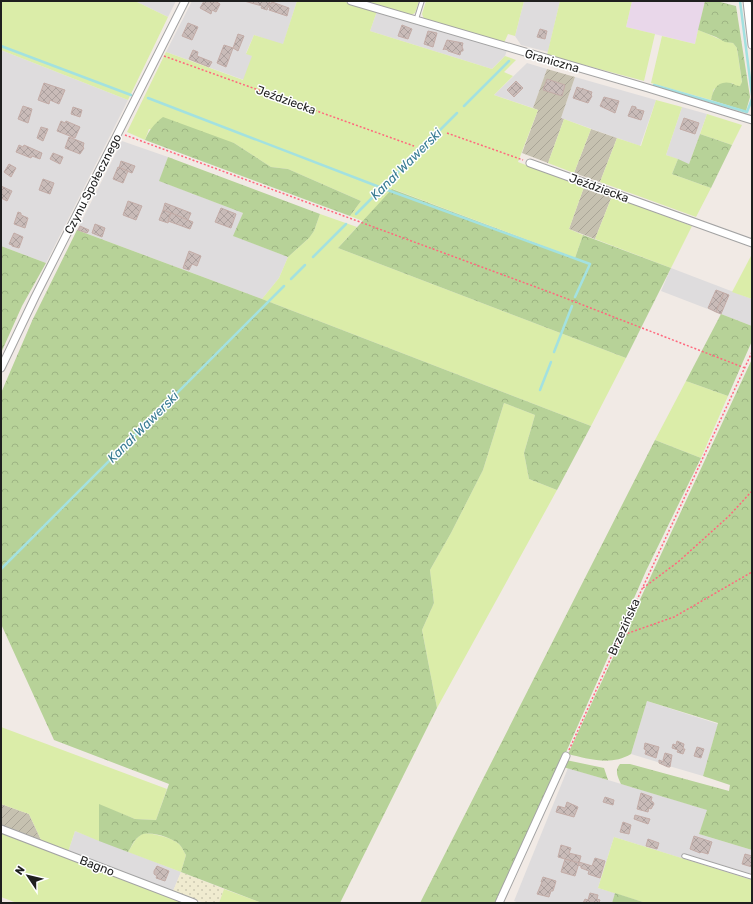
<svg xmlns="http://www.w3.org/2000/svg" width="753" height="904" viewBox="0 0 753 904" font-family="Rubik,sans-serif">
<defs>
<pattern id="construction-furrows" width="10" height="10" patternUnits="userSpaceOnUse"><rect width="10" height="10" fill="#c6c1b0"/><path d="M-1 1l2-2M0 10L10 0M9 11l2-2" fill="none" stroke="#aaa597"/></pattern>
<pattern id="farmland-dots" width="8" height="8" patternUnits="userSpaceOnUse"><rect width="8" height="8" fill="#f0ebd0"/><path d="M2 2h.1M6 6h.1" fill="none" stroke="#cdc9b2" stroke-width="1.8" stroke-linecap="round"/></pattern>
<pattern id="forest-crowns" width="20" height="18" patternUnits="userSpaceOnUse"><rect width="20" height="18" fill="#b7d298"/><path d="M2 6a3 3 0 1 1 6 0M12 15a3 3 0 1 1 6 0" fill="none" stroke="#9db483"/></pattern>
<pattern id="building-cross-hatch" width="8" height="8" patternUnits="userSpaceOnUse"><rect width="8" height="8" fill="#c9bbb8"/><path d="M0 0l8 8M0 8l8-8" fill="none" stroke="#aca09e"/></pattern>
</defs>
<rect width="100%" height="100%" fill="#f1eae5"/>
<!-- residential -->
<g fill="#dedcdd">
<path d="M135,1H176L168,17Z"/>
<path d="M192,1H297L283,45L254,35L246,53L253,56L244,80L166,52Z"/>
<path d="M524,1H560L548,52L521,45L515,36Z"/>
<path d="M377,11L507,50L505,56L492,69L370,31Z"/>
<path d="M1,50L128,100L46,263L1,246V101L2,98L1,97Z"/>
<path d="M527,63L547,69L533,108L494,95Z"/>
<path d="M575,77L656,100L640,146L561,118Z"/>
<path d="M682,107L707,114L689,164L666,155Z"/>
<path d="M122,141L168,157L160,181L243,213L234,236L288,257L279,278L262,299L77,230Z"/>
<path d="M671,268L752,299V326L661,291Z"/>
<path d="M647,701L718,724L703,776L669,766L668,767L664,766V764L631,754Z"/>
<path d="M568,768L708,810L699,834L752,850V874L683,853L681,858L614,837L598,888L615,893L612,903H519L514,901L529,864Z"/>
<path d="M75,831L181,872L173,891L68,852Z"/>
</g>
<!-- industrial -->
<path fill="#e9d7ea" d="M632,1H705L695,44L626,27Z"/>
<!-- construction -->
<g fill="url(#construction-furrows)">
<path d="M547,69L575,77L561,118L564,119L548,163L522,153L538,110L533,108Z"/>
<path d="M591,129L617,138L600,182L574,173Z"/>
<path d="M584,187L612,196L595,239L569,229Z"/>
<path d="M1,804L29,814L42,842L1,826Z"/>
</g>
<!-- farmland -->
<path fill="url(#farmland-dots)" d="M181,872L224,889L219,903H204L173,891Z"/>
<!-- grass -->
<g fill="#dbeda9">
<path d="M1,1H135L168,17L128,100L1,50Z"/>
<path d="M297,1H342L377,11L370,31L492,69L505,56L516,60L504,72L513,76L494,95L538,110L518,162L584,187L569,229L583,235L575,258L393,189L363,221L350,216L361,201L288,169L271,167L234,143L149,129L145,140L127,132L166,52L243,80L252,56L246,54L254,35L283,44Z"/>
<path d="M366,1H419L415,13L411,15Z"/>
<path d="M426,1H524L515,36L508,34L504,43L424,19L422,14Z"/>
<path d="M560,1H632L626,27L655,34L644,81L547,55Z"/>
<path d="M698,30C708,33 725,43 733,43L737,48L742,83L740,86H735L732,83L714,89L711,100L651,83L662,36L695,44Z"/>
<path d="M656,100L682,107L666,155L678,159L672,174L711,188L696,217L600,182L617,138L641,146Z"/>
<path d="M707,114L742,125L732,145L700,134Z"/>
<path d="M564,119L591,129L574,173L548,163Z"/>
<path d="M612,196L692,226L671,268L595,239Z"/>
<path d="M320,214L357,227L338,248L626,358L591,426L262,299L279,278L288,257L308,239L314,231Z"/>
<path d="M752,254V299L732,292Z"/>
<path d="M686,381L728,396L701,458L655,440Z"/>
<path d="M504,403L535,415L524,453L529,479L557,490L437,708L422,630L434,603L430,570L451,533L483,470Z"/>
<path d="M1,727L167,789L156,820L135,819L99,805V841L75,831L68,852L42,842L29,814L1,804Z"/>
<path d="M1,833L185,903H17L1,897Z"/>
<path d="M143,833C152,833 171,837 179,844C182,847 184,852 186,855L181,872L128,852L136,839Z"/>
<path d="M614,837L752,880V903H646L598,888Z"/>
<path d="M224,889L262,903H219Z"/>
</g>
<!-- forest -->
<g fill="url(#forest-crowns)">
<path d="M705,1H716L736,6L750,97L746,111L711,100C713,90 717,80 731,83C734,84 736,86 740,86L742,82L737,48L733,43L725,42L716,37L698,30Z"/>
<path d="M163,117L234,143L271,167L288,169L361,201L350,216L145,140C149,130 154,124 163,117Z"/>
<path d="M700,134L732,145L711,188L672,174L678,159L689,164Z"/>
<path d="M168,157L320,214L314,231L309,238L288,257L233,236L243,213L159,181Z"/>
<path d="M392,189L575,258L583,235L671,268L626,358L338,248Z"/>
<path d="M77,230L262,299L591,426L557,490L529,479L524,453L535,415L504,403L483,470L451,533L430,570L434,603L422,630L437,708L340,903H262L181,872L186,855C184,852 182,847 179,844C173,838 149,830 141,835C134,839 132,846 128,852L99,841V804L135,819L156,820L169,784L54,740L1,624V393L32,321Z"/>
<path d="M1,246L46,263L22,306L1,353Z"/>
<path d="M721,314L752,326V341L728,396L686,381Z"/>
<path d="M752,359V850L699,834L707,810L621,784C618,777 614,771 620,764H630L729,791L730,785L703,776L718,723L647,701L631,754C611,766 589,759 568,754Z"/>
<path d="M655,440L701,458L646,571L560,766L496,903H420Z"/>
<path d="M566,760L604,768L608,780L563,767Z"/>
<path d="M615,893L646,903H612Z"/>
</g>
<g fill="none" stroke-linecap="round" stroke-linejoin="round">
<!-- stream -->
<g stroke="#a3e1e0" stroke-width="2.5">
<path d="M740,1L752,95"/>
<path d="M1,46L131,95"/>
<path d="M654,85L747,112L752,99"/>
<path d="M148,98L382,188L590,264L575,297"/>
<path d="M464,106L509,61"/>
<path d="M356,214L457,113"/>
<path d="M313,257L346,224"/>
<path d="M291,279L305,265"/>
<path d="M554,352L572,306"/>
<path d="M540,390L551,362"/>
<path d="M1,569L284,286"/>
</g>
</g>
<!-- building -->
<g fill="url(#building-cross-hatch)" stroke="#c3aca7">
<path d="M204,1H215L220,4L216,12L212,10L211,14L200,8Z"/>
<path d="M244,1H268L270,2L267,10L261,8L262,6Z"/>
<path d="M272,2L289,8L287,16L269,10L270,7H268L269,3L271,4Z"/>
<path d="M188,23L198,27L192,40L182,36Z"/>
<path d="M402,25L412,29L408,39L398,36Z"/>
<path d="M540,29L547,31L545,39L537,37Z"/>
<path d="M428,31L437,33L433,47L424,44Z"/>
<path d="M238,34L244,36L238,51L233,48Z"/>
<path d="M447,40L463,43L462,47L463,49V51H461L460,55L448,51V50L444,49L443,50Z"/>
<path d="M224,45L233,48L226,67L217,63Z"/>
<path d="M193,50L198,52L197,56L212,62L209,67L189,59Z"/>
<path d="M547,79L565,85L562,96L543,90Z"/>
<path d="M516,81L523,88L514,97L507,90Z"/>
<path d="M44,83L65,90L59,104L50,100L49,104L38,100Z"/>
<path d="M577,87L582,89L583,88V89L592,92L591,95L592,96L588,103L573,98Z"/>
<path d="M604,97L619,101L615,113L600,106Z"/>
<path d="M23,106L32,109L28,123L18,119Z"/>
<path d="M632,106L636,107V109L644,111L641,120L628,116Z"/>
<path d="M73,107L82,110L80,117L71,114Z"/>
<path d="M684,118L699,123L695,134L680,129Z"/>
<path d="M61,121L65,123L66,121L80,127L75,138L57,131Z"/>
<path d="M41,127L48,129L43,141L37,138Z"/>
<path d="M69,137L84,143L83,147L84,148L80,154L65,148Z"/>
<path d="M19,145L23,147L24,145L42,153L40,159L32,156L31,158L16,152Z"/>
<path d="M53,153L63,157L60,164L50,159Z"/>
<path d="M121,161L135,166L132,173L119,168Z"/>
<path d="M9,164L16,168L11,177L4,172Z"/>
<path d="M118,167L128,171L123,183L113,179Z"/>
<path d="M43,179L54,183L50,194L39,190Z"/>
<path d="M1,186L12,191L7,201L1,198Z"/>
<path d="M128,201L142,206L136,220L123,215Z"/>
<path d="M165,203L191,213L188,220L163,210Z"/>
<path d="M221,208L236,214L231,228L215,222Z"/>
<path d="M163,210L171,213L168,223L159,220Z"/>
<path d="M18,212L21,213V215L28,218L25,228L14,224Z"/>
<path d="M171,213L193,222L190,229L168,221Z"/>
<path d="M95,224L105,228L102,237L92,233Z"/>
<path d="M80,226L89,230L87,233L78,230Z"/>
<path d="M14,233L23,237L19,248L12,246V245L9,244Z"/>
<path d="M189,251L201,256L197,266L192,264L189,270L183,268Z"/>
<path d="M716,290L724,293L716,312L708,308Z"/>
<path d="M724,293L729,295L721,314L716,312Z"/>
<path d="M677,741L684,744L683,749H685L683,754L677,752L678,750L672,748L673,744L676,745Z"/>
<path d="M645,743L659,747L656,758L645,754L646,750L644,749Z"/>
<path d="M697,747L704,749L701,758L694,756Z"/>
<path d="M665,753L672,755L670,767H668L659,763V760L664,762L663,760Z"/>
<path d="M641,793L652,797L651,801L653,802L654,804L651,809L649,808L648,812L637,809Z"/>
<path d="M605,797L614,800L613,805L603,802Z"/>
<path d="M567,802L578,807L574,817L556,812L558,806L565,808Z"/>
<path d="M635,815L650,819L648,824L634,819Z"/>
<path d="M623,822L631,825L629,834L620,832Z"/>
<path d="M694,836L712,842L708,854L701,852L700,853L690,849Z"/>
<path d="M648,839L659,843L657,849L646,846Z"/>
<path d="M561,845L571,848L569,853L581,856L579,863L558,857Z"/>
<path d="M745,854L752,856V867L742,864Z"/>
<path d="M595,858L605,861L600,878L588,874L589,871L581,868V866L578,865L579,862L592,866Z"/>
<path d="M565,859L579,863L575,876L561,872Z"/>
<path d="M157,866L169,871L165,881L156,878L157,876L154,874V871Z"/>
<path d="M543,877L556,881L553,891H551L549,897L537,894L542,882H541Z"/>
<path d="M590,893L598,895L597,899L600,900L599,903H583L585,899L588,900Z"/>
</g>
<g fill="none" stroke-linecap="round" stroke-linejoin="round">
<!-- lane casing -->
<g stroke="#a3a3a3" stroke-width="5.5">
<g id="lane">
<path d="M416,20L422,1"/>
<path d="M684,856L752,877"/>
</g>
</g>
<!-- street casing -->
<g stroke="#a3a3a3" stroke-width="9">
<g id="street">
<path d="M351,1L648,88L752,120"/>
<path d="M747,1L752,45"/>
<path d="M530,163L752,243"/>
<path d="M1,368L35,297L185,1"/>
<path d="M1,829L194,903"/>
<path d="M499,903L566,756"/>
</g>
</g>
<!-- path -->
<g stroke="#ff687d" stroke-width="1.5" stroke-dasharray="2 2" stroke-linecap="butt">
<path d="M164,56L414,146"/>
<path d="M447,133L523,160"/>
<path d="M125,135L552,293L745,368"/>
<path d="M643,588L678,562L729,516L752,491"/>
<path d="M620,636L674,617L752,572"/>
<path d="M569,750L642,589L752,352"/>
</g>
<!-- lane -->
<use href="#lane" stroke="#fff" stroke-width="3.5"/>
<!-- street -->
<use href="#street" stroke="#fff" stroke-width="7"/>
</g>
<g text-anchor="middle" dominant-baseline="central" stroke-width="3" stroke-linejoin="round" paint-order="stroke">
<!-- street labels -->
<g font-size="12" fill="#1f1f1f" stroke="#fff">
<text transform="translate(552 61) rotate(16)">Graniczna</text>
<text transform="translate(286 100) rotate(20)">Jeździecka</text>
<text transform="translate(93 184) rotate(-63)">Czynu Społecznego</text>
<text transform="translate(599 188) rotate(20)">Jeździecka</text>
<text transform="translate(624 627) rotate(-66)">Brzezińska</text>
<text transform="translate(97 866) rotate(21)">Bagno</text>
</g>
<!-- water labels -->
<g font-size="13" font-style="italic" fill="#3b7d94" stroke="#fff">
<text transform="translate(406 164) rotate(-45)">Kanał Wawerski</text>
<text transform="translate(143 427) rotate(-45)">Kanał Wawerski</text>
</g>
</g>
<!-- border -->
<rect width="753" height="904" fill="none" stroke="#1f1f1f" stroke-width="4"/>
<!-- north arrow -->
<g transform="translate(28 876) rotate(305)" stroke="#ffffff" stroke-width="3" paint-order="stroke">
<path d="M0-3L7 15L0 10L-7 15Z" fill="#1f1f1f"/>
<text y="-6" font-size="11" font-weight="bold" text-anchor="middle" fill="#1f1f1f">N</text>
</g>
</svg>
